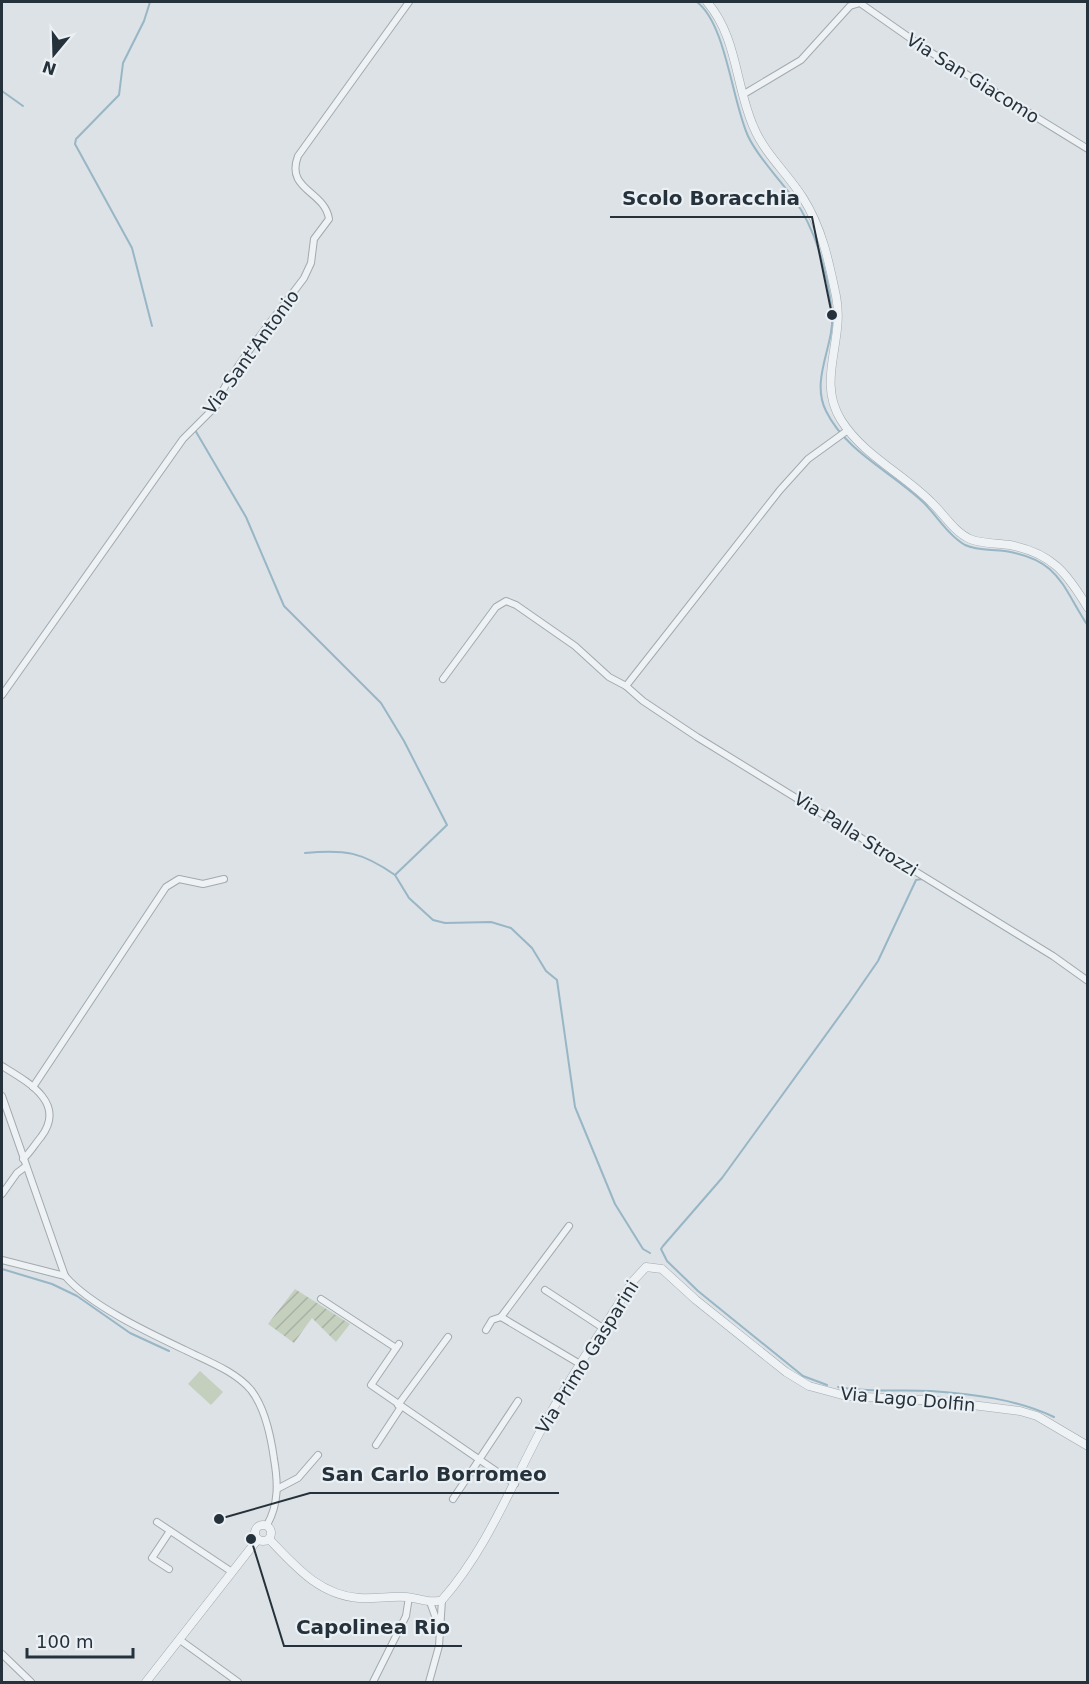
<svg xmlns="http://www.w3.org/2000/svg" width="1089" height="1684" viewBox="0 0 1089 1684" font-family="'DejaVu Sans',sans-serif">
<defs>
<pattern id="garden-furrows" width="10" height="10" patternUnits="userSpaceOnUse" patternTransform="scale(1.5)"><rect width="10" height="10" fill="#c5cfbd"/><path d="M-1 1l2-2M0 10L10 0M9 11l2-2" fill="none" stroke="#a9b2a3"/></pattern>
</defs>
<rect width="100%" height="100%" fill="#dce2e6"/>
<!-- garden -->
<path fill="url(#garden-furrows)" d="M295,1289L350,1324L336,1342L312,1318L294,1343L268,1324Z"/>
<!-- pitch -->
<path fill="#c5cfbd" d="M200,1371L223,1392L211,1405L188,1384Z"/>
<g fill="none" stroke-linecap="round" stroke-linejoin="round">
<!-- stream -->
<g stroke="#98b6c5" stroke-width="2">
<path d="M150,2L144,21L123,63L119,95L76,139L75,144L132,248L152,326"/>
<path d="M697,2C726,24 732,101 748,136C758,158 779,178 793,198C816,228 828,275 832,313C835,345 810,379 826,411C846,452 892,472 924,503C937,516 949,536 965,545C978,551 991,549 1005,551C1060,560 1061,585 1088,626"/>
<path d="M2,91L23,106"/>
<path d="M195,430L246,517L284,606L381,703L404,741L447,825L395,875L409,898L433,920L445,923L491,922L511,928L532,948L546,971L557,980L575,1107L615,1204L643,1249L650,1253"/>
<path d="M305,853C345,849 362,852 395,875"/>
<path d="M2,1269L52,1284L77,1296L130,1333L169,1351"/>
<path d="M827,1385L803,1376L698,1291L667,1261L661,1249L663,1246L722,1178L849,1003L878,961L916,880L922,879L1046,955"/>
<path d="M838,1387C869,1393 900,1389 931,1391C973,1394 1016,1399 1054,1417"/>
</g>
<!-- minor casing -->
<g stroke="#a2aaaf" stroke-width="8">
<g id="minor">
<path d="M744,94L801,60L850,6L860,3L927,50L1088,149"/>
<path d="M443,679L496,607L506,601L516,605L575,646L609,677L626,686L643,701L697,737L1053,956L1088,981"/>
<path d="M626,686L780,490L808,459L848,430"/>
<path d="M2,695L183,439L217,405C218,386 289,299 304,278L311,263L314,239L329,219C325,191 285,190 298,156L409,2"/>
<path d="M2,1066C28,1082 67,1103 41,1137C35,1144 30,1153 23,1159"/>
<path d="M33,1087L166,887L179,879L203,884L224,879"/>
<path d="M2,1096L65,1276C91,1306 149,1333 185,1350C207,1361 235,1371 251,1390C265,1408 271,1437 274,1459C278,1482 279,1504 267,1525"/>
<path d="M2,1194L17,1173L25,1167"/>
<path d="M2,1260L65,1276"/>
<path d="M545,1290L603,1328"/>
<path d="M321,1299L396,1348"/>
<path d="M501,1317L569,1226"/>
<path d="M501,1317L580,1364"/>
<path d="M486,1330L492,1320L501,1317"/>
<path d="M399,1344L371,1385L515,1484"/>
<path d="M398,1405L448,1337"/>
<path d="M376,1445L401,1407"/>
<path d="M277,1489L298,1478L318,1455"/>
<path d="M453,1499L518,1401"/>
<path d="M157,1522L232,1572"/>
<path d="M169,1569L152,1558L170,1531"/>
<path d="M430,1602L439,1627"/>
<path d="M180,1640L238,1682"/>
<path d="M2,1654L31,1682"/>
<path d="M373,1682L406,1616L409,1597"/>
<path d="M429,1682L439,1646L442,1600"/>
</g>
</g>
<!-- tertiary casing -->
<g stroke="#a2aaaf" stroke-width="9">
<g id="tertiary">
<path d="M707,2C738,38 735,86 754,128C765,154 788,174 803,198C822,228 829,262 836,296C845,341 816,380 841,420C863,455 902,473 931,502C943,513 954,532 970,539C982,544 997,543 1010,545C1052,553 1067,573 1088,608"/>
<circle cx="263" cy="1533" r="8"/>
<path d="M269,1539C295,1566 319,1595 359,1598C375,1599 390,1596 406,1597C419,1598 428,1604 442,1600C486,1550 510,1488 541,1430C569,1378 602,1331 633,1281L646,1267L662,1269L696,1300L786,1372L809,1386L846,1396L940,1401L1020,1411L1037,1416L1088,1446"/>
<path d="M146,1682L258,1539"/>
</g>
</g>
<!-- minor -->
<use href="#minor" stroke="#eef2f4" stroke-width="6"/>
<!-- tertiary -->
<use href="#tertiary" stroke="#eef2f4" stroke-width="8"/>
</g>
<g text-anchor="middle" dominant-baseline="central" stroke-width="4.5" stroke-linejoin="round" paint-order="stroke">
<!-- street labels -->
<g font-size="18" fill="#26323b" stroke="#ebf0f4">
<text transform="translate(973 78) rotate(32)">Via San Giacomo</text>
<text transform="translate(251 352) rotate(-54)">Via Sant'Antonio</text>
<text transform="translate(856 834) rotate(32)">Via Palla Strozzi</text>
<text transform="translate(587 1357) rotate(-58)">Via Primo Gasparini</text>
<text transform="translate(908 1399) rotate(5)">Via Lago Dolfin</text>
</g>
</g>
<!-- callouts -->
<path fill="none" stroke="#26323b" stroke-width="2" d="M832 315L812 217H610M219 1519L310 1493H559M251 1539L284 1646H462"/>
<g fill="#26323b" stroke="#ebf0f4" stroke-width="2">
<circle cx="832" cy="315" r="6"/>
<circle cx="219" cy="1519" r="6"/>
<circle cx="251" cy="1539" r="6"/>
</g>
<g font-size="20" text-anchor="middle" font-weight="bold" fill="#26323b" stroke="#ebf0f4" stroke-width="4.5" stroke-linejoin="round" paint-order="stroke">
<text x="711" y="205">Scolo Boracchia</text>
<text x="434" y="1481">San Carlo Borromeo</text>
<text x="373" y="1634">Capolinea Rio</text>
</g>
<!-- border -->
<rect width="1089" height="1684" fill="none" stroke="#26323b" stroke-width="6"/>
<!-- north arrow -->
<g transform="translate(54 54) rotate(199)" stroke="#ebf0f4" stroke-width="4.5" paint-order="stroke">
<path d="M0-4.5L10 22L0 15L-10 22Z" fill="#26323b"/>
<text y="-9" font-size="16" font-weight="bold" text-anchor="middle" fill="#26323b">N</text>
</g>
<!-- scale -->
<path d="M27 1648v9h106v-9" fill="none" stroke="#26323b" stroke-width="3"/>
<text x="36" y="1648" font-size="18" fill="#26323b" stroke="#ebf0f4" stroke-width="4.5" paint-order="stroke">100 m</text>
</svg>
